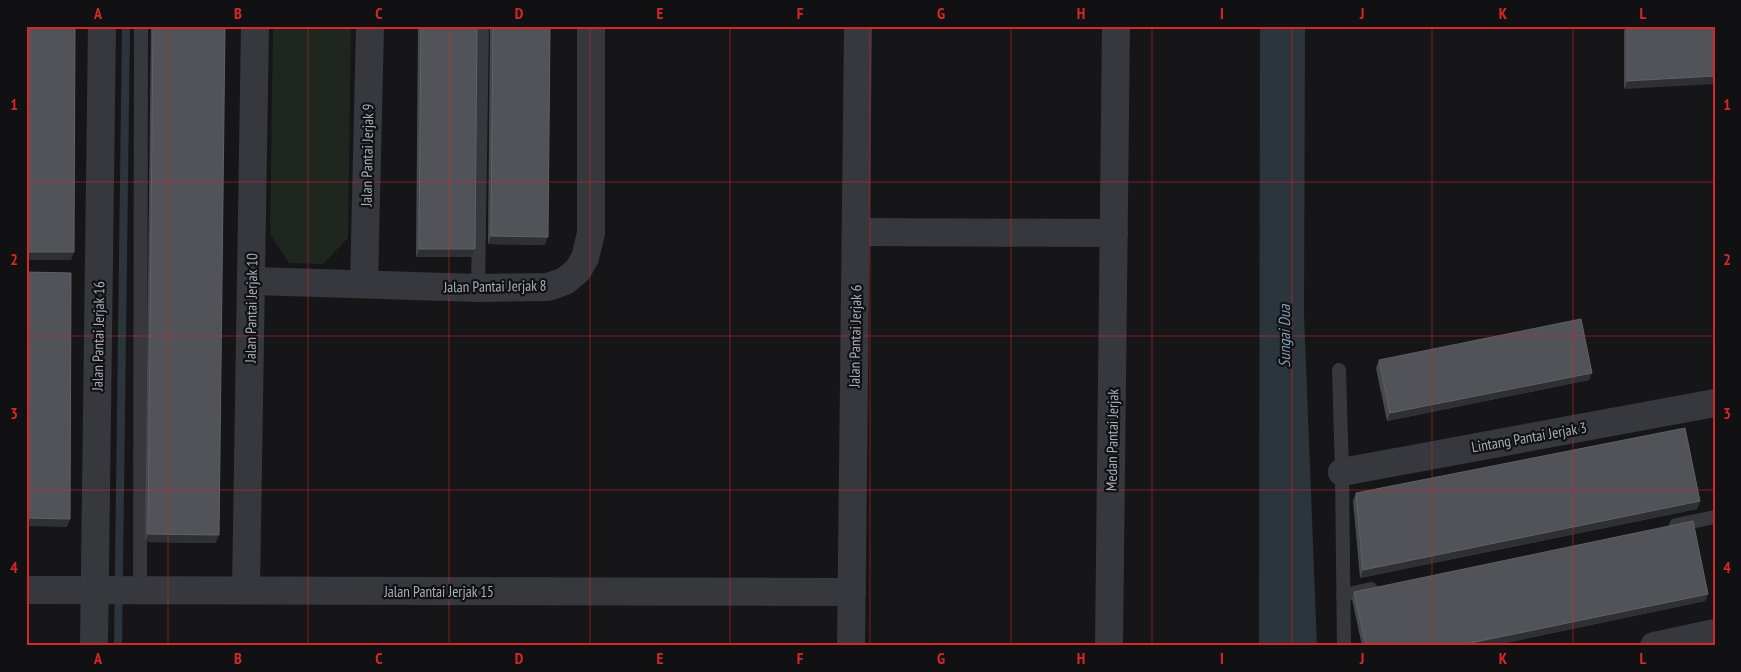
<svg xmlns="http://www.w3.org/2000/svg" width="1741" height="672" viewBox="0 0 1741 672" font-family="'PT Sans Narrow',sans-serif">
<rect width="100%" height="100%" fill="#161618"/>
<!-- green -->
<path fill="#1e261f" d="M273,26H351L348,238L323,264L289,263L270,234Z"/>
<!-- water -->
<path fill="#2c353c" d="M1260,26H1305L1304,315L1317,646H1259Z"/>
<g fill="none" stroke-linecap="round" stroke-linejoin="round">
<!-- stream -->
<path stroke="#2c353c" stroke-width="8" d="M118,646L126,26"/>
<!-- service -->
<g stroke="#37383d" stroke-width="14">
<path d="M478,288L482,26"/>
<path d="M1339,370L1342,472L1344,646"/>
<path d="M1676,525L1715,517"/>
<path d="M140,590L141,26"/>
<path d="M1343,595L1371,589"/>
</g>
<!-- minor -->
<g stroke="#37383d" stroke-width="28">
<path d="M856,232L1114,233"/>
<path d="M252,281L478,288L548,287L565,281L578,270L585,258L591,233V26"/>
<path d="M364,284L370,26"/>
<path d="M1342,472L1715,403"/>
<path d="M26,590L852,592"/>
<path d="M246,590L255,26"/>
<path d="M94,646L102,26"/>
<path d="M851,646L858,26"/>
<path d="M1109,646L1116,26"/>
<path d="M1654,646L1715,633"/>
</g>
</g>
<!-- wall -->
<g fill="#47494d">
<path d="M151,26H225L216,543L145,542Z"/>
<path d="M418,26H477L472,257H416Z"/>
<path d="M490,26H550L545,245L488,244Z"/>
<path d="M1626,26H1715L1624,89V31Z"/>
<path d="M1379,360L1589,380L1387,421L1376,368Z"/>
<path d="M1356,493L1700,501L1697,509L1360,578L1353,501Z"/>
<path d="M1354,592L1708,594L1705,601L1491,646H1362L1352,599Z"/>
</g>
<!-- shaded-wall -->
<g fill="#2f3033">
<path d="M1715,76V84L1624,89L1627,81Z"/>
<path d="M491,236L548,237L545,245L488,244Z"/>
<path d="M419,249H475L472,257H416Z"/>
<path d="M26,252H74L71,260H26Z"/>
<path d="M1592,373L1589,380L1387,421L1390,413Z"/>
<path d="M1700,501L1697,509L1360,578L1363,570Z"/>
<path d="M26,518L70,519L67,527L26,526Z"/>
<path d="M148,534L219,535L216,543L145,542Z"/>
<path d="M1708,594L1705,601L1491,646H1456Z"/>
</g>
<!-- building -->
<g fill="#525359" stroke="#5f6168">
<path d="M26,26H75L74,252H26Z"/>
<path d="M153,26H225L219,535L148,534Z"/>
<path d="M421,26H477L475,249H419Z"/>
<path d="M493,26H550L548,237L491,236Z"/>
<path d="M1627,26H1715V76L1627,81Z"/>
<path d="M26,272L71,273L70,519L26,518Z"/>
<path d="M1581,319L1592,373L1390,413L1379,360Z"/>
<path d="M1685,428L1700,501L1363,570L1356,493Z"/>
<path d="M1693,521L1708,594L1456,646H1366L1354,592Z"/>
</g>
<!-- grid -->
<path fill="none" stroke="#d62828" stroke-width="1" stroke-opacity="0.55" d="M168,26V646M308,26V646M449,26V646M590,26V646M730,26V646M870,26V646M1011,26V646M1152,26V646M1292,26V646M1432,26V646M1573,26V646M26,182H1715M26,336H1715M26,490H1715"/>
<g text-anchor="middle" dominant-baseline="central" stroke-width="4.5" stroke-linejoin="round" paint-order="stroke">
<!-- street labels -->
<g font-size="15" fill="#a8adb8" stroke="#111113">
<text transform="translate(367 155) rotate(-89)">Jalan Pantai Jerjak 9</text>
<text transform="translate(495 286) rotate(-1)">Jalan Pantai Jerjak 8</text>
<text transform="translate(251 308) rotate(-89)">Jalan Pantai Jerjak 10</text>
<text transform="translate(98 336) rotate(-89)">Jalan Pantai Jerjak 16</text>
<text transform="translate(855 336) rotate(-89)">Jalan Pantai Jerjak 6</text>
<text transform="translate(1529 437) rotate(-10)">Lintang Pantai Jerjak 3</text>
<text transform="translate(1112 440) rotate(-89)">Medan Pantai Jerjak</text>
<text x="439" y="591">Jalan Pantai Jerjak 15</text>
</g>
<!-- water labels -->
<g font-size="16" font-style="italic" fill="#7f9bb3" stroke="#111113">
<text transform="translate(1284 336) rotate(-90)">Sungai Dua</text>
</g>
</g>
<!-- border -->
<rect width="1741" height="672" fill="none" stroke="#111113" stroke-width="55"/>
<rect x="28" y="28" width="1686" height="616" fill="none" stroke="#d62828" stroke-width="2"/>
<g font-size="16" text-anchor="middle" font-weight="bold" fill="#d62828">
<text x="98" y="19">A</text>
<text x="238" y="19">B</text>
<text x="379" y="19">C</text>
<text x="519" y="19">D</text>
<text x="660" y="19">E</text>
<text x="800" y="19">F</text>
<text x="941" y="19">G</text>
<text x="1081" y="19">H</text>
<text x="1222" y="19">I</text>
<text x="1362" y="19">J</text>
<text x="1503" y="19">K</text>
<text x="1643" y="19">L</text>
<text x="14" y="110">1</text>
<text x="1727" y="110">1</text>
<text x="14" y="265">2</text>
<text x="1727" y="265">2</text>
<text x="14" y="419">3</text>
<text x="1727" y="419">3</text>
<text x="14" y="573">4</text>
<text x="1727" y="573">4</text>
<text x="98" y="664">A</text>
<text x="238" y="664">B</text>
<text x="379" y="664">C</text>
<text x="519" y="664">D</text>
<text x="660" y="664">E</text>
<text x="800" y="664">F</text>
<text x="941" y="664">G</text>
<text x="1081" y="664">H</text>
<text x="1222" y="664">I</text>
<text x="1362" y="664">J</text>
<text x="1503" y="664">K</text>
<text x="1643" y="664">L</text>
</g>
</svg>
